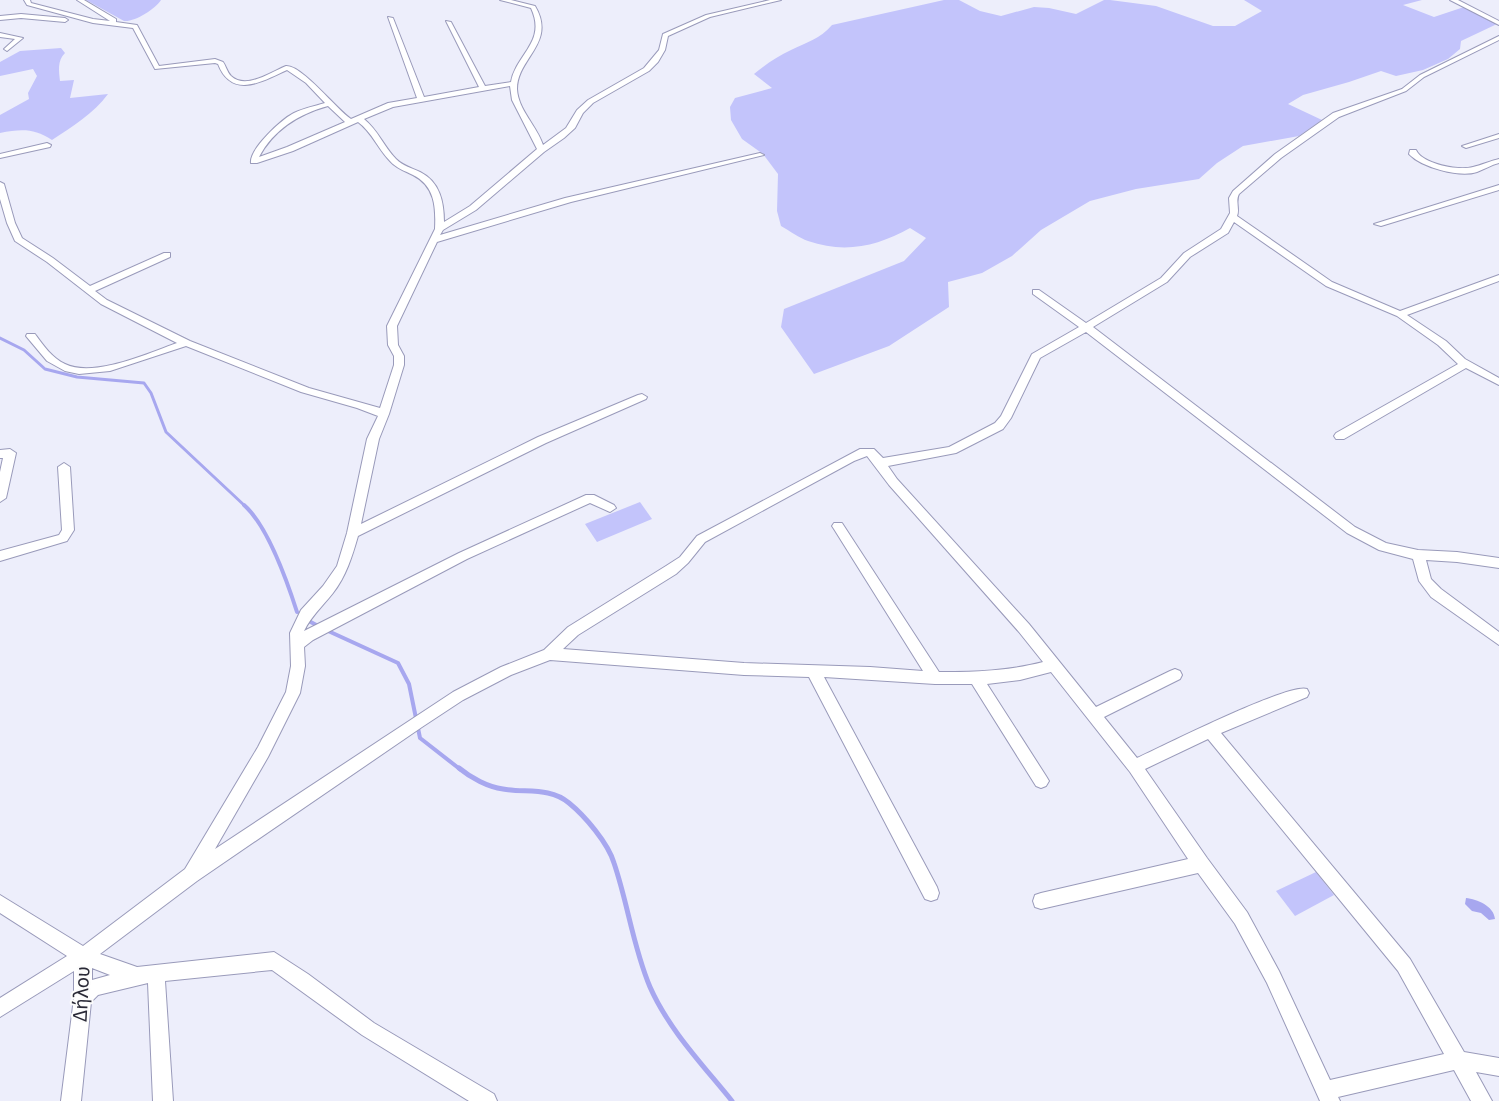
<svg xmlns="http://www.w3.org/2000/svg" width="1499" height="1101" viewBox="0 0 1499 1101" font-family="'Source Sans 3',sans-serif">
<rect width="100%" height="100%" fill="#edeefb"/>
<!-- green -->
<g fill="#c3c4fb">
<path d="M86,0H161C155,9 135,22 124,21Z"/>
<path d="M944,0H959L980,11L1001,16L1034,7L1049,8L1076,14L1104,0H1110L1156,6L1213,26H1235L1262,11L1244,0H1422L1403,5L1434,17L1464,7L1497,24L1461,41L1460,49L1448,59L1423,70L1396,76L1381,71L1349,82L1303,95L1288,104L1322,120L1299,136L1243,146L1217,163L1199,179L1136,189L1090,201L1041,230L1012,256L982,273L948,282L949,307L889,346L814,374L781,327L784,309L904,261L926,238L910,228C878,246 845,254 808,241C799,238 790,231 781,226L777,211L778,174L763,154L742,139L731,120L730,107L735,98L772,88L754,74C766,64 778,56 791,50C807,42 820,39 832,25Z"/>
<path d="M61,48L65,53C57,61 59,71 60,81L74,80L70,98L108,94C94,113 72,127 52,140C34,128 21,129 0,133V115L29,99L28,93L37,76L33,69L0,76V62L20,51Z"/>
<path d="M640,502L652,519L597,542L585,524Z"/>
<path d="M1316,872L1334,895L1295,916L1276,891Z"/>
</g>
<!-- water -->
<path fill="#a7a7ef" d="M1466,898C1477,899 1494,906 1495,919L1489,920L1481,913L1472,911L1465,904Z"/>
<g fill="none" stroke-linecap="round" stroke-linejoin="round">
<!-- stream-far2 -->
<path stroke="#a7a7ef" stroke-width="3" d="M0,338L24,350L45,369L77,377L144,383L151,393L166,432L245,506"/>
<!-- stream-far1 -->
<g stroke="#a7a7ef" stroke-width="4">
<path d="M244,505C268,526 287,581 297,612"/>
<path d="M307,620L320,627"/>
<path d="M326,630L398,663L409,684L420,738L461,770"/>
</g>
<!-- stream -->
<path stroke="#a7a7ef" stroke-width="5" d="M459,768C471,778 488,787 503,789C526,793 550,787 569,803C585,816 608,843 614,863C628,904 633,947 650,987C669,1030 703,1065 732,1101"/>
<!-- minor casing -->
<g stroke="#999aba" stroke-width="2">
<g id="minor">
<path d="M24,0H30L31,3L93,19L110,21L77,0H84L116,19V22L137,25L159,66L215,59L223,62C226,66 227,72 231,76C246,90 271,72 286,66C302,65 336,109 351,119L388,103L417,98L388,17L393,18L424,97L479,87L446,21L451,22L485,86L511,82C516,54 547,42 531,8L500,0H511L535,6C557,43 517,58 517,89C518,110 537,126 543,145L566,128L577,110L588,100L644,68L659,50L663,34L706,15L770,0H781L710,17L668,36L665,50L658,62L649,71L593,103L583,113L575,128L564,138L544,152L476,210L443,230L440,235L565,198L760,153L764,155L571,202L437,242L397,326L398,345L404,356V365L389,414L379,439L361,524L538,437L638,395L642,394L647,397L646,399L546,443L358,536C352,557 346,576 333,593C322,607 312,615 304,631L459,553L586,495H594L614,505L616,508L610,512L590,503L467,559L313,640L304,647L305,666L300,693L268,757L215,849L453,692L501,667L544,650L568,627L666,566L680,557L697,536L860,449H874L883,458L949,447L995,423L1001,416L1032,354L1079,327L1033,294V290H1039L1086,323L1161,278L1184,253L1221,229L1230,213L1229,198L1233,191L1275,154L1333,113L1402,89L1420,75L1499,36V40L1424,77L1406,91L1339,117L1281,158L1239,194C1235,201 1240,209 1237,216L1332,282L1400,311L1499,275V281L1407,315L1446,341L1465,359L1499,378V385L1466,368L1344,439H1336L1334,436L1336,433L1458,364L1438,345L1397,316L1326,286L1234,222L1228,233L1190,257L1167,282L1093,327L1355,527L1386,543L1418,550L1457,552L1499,558V568L1457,562L1426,560L1431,579L1441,589L1499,632V645L1431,597L1419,581L1413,559L1379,550L1347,533L1086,332L1040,358L1011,418L1003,429L956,453L888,466L897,479L1029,624L1096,707L1170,671L1175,669L1180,671L1182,675L1180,679L1104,717L1137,758C1161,747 1290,682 1307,689L1309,693L1307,697L1221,733L1410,959L1464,1052L1499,1058V1076L1476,1072L1492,1101H1471L1454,1070L1338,1097L1340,1101H1320L1267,983L1235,924L1198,873L1041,909L1035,907L1033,901L1035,895L1041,893L1188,859L1130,772L1051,672L1020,680L987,684L1046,776L1049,781L1046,786L1041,788L1036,786L972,684H935L824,677L937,887L939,893L937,899L931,901L925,899L809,677L744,675L550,660L511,675L463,700L422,727L197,881L100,954L137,967L274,952L308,974L374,1023L494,1094L497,1101H469L362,1035L272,970L165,981L173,1101H153L148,983L98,995L91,1002L81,1101H61L74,998V971L0,1017V998L67,956L0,913V895L83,946L185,869L258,747L286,692L291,666L290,633L301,610L323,586L337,566L347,533L367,439L378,416L357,408L301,392L186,346L110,371L79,374L65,371L47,361L26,336L27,334H35C43,345 52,358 65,364C94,378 149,353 177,343L101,304L47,262L15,241L7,223L0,199V182L4,184L15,223L22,238L53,258L90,286L164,253H170V257L95,291L107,300L190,341L309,388L380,408L394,365V356L388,345L387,326L435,229C436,207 435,186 413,175C405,171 396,168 390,161C378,149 372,132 358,122L293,151L257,163H251C249,149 282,119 294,113C304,108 315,106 325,103L306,83L287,70C263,81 232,100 218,64L215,63L155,69L133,28L93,23L27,5ZM510,86L512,100L537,149L470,206L444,222C444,202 440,182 420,172C412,168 403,166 396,159C384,147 378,130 364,119L393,107ZM328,106L345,122L287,147L259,157C274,129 299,114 328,106ZM867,456L889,485L1019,632L1043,662C1008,671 975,672 939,672L842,523H834L832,526L834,529L923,671L870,667L744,663L563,649L578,635L676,574L688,563L705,542L854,461ZM1208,739L1398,971L1444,1054L1330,1080L1279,971L1247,912L1207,858L1145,769ZM92,968L110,975L92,980Z"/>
<path d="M1450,0H1458L1499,21V25Z"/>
<path d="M21,14L65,18L68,20L65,22L21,18L0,20V16Z"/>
<path d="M0,33L23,38L7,51L4,49L15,39L0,37Z"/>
<path d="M1499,134V138L1466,148L1462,146Z"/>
<path d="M47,143L51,145L50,147L0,158V154Z"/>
<path d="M1410,150H1416C1422,164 1459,171 1473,167C1482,165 1490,161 1499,159V163C1491,165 1485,169 1477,172C1459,178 1421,167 1409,154Z"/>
<path d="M1499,185V190L1381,226L1374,224Z"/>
<path d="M10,449L16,453L6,498L0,502V472L3,458H0V450Z"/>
<path d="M64,463L70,467L74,530L67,541L0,561V551L59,535L62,530L58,467Z"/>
</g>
</g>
<!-- minor -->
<use href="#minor" fill="#fff" fill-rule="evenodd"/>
</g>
<g text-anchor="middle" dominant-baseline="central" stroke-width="4" stroke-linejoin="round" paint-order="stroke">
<!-- near-street labels -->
<g font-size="21" fill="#292936" stroke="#fcfcfc">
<text transform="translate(81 994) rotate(-87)">Δήλου</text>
</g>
</g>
</svg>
